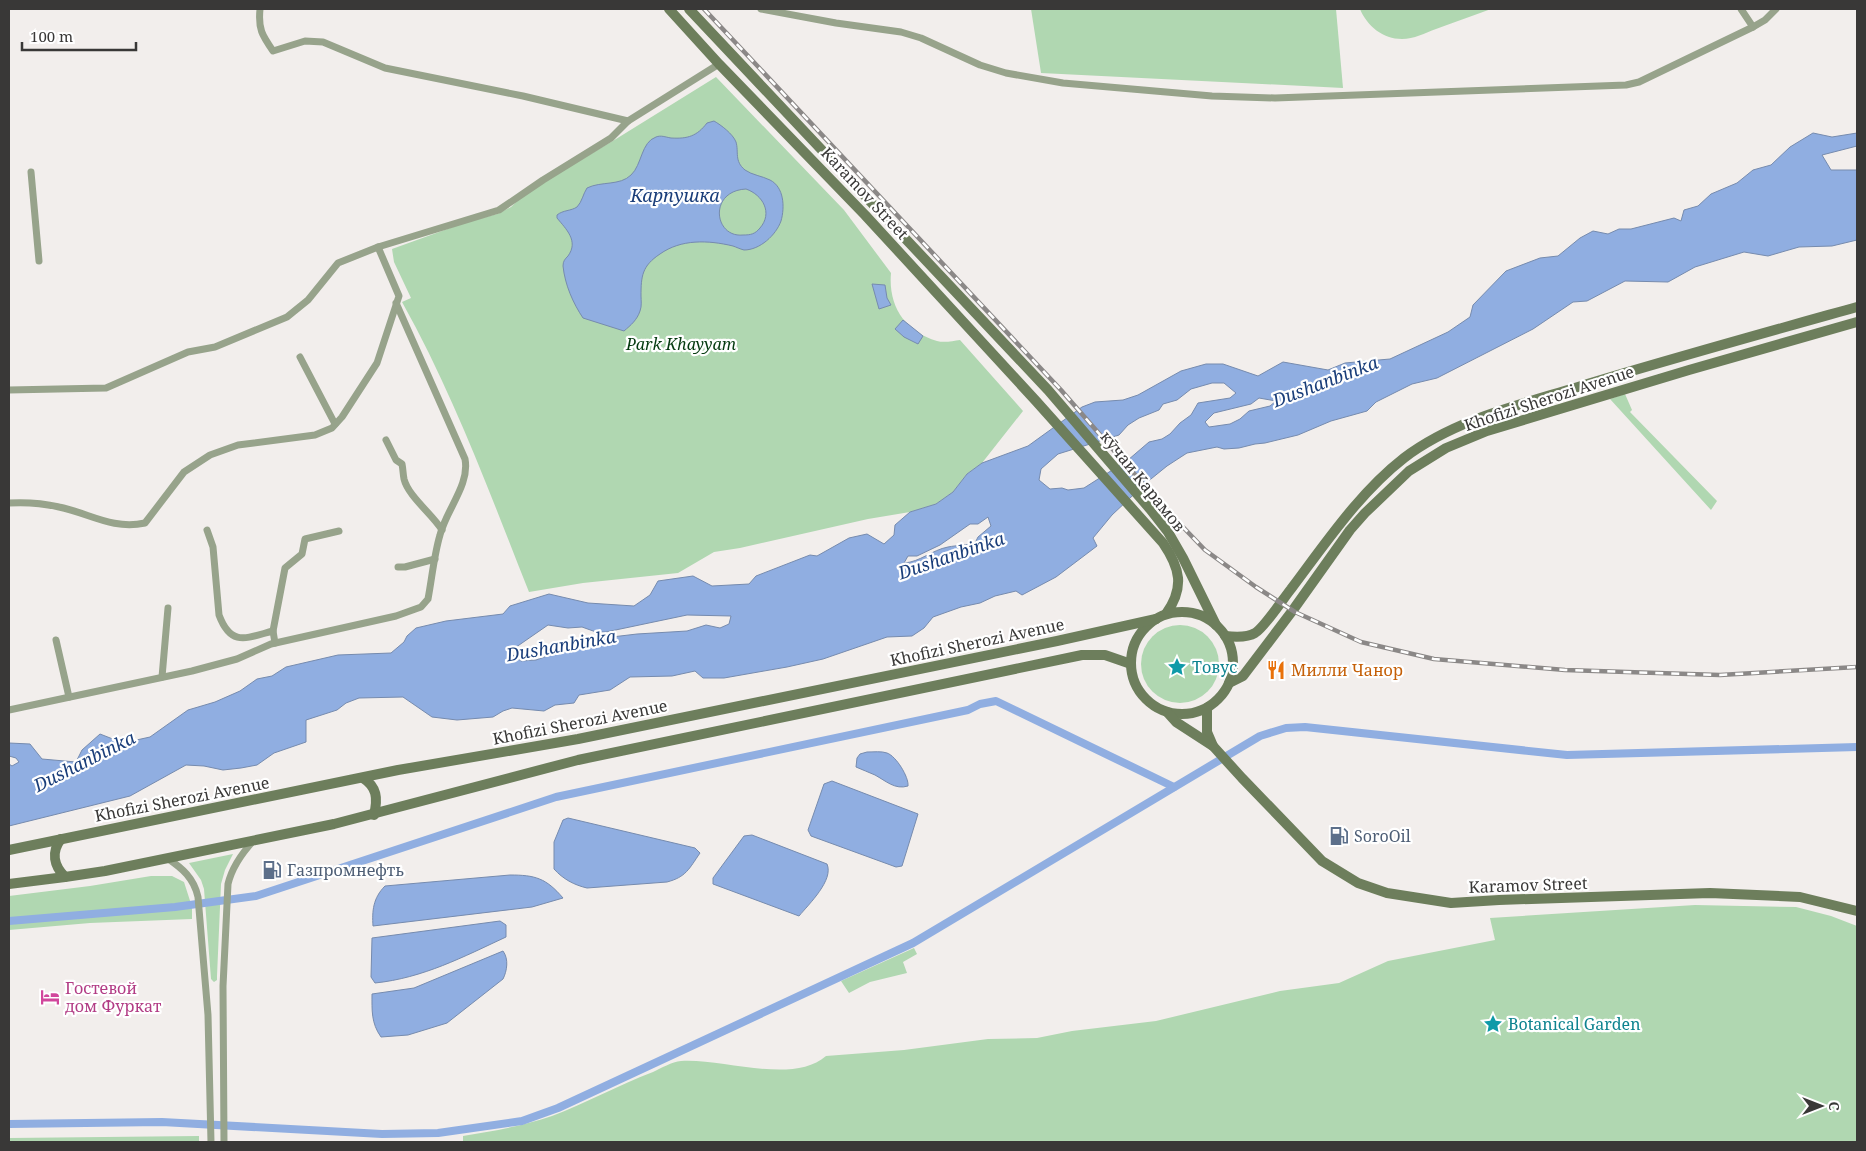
<svg xmlns="http://www.w3.org/2000/svg" width="1866" height="1151" viewBox="0 0 1866 1151" font-family="'Noto Serif',serif">
<rect width="100%" height="100%" fill="#f2eeec"/>
<!-- green -->
<g fill="#b0d7b1">
<path d="M1031,9H1336L1343,88L1041,73Z"/>
<path d="M1360,9H1491C1473,16 1454,22 1436,29C1425,33 1414,39 1402,39C1383,39 1367,26 1360,9Z"/>
<path d="M716,77L844,210L891,273C888,306 905,332 937,341C944,343 953,341 960,340L1023,411L982,463L967,474L953,492L936,504L910,512L868,519L740,548L714,552L678,573L583,583L529,592C490,494 454,395 402,302L411,298L394,262L392,249L464,223L497,214L511,207L525,193L616,139Z"/>
<path d="M1625,394L1632,410L1630,412L1717,501L1711,510L1610,399Z"/>
<circle cx="1180" cy="664" r="39"/>
<path d="M233,854L225,870L221,884L217,976V980L214,982L211,979L204,889L201,880L189,863Z"/>
<path d="M151,876H172L184,882L192,907V919L90,923L9,930V896L90,886Z"/>
<path d="M1695,905L1796,907L1831,916L1857,926V1142H463V1136C493,1131 523,1126 552,1116C586,1103 619,1085 653,1072C661,1068 672,1062 681,1061C722,1058 793,1085 826,1056L904,1050L988,1039L1037,1038L1072,1031L1156,1021L1280,991L1339,983L1388,961L1495,940L1490,918Z"/>
<path d="M914,948L917,954L903,962L907,973L870,982L849,993L841,981Z"/>
<path d="M199,1136V1142H9V1138Z"/>
</g>
<!-- water -->
<g fill="#90aee1" stroke="#768bae" fill-rule="evenodd">
<path d="M714,121C721,125 733,134 736,142C739,152 734,161 745,170C752,175 762,176 770,180C784,187 785,207 781,221C776,235 760,250 744,250C740,249 736,247 733,246C708,240 681,239 660,254C642,266 641,276 641,296C641,300 642,306 640,311C637,320 631,325 624,331L583,318C573,303 565,285 563,266C563,261 565,259 568,256C579,241 566,229 557,218V215C563,210 571,211 577,207C582,202 583,194 587,188C601,181 620,186 631,175C642,165 641,142 656,137C661,135 665,137 671,138C688,139 697,136 707,123ZM746,189C763,195 773,213 760,228C755,234 751,235 743,235C714,238 708,191 746,189Z"/>
<path d="M1813,133L1832,137L1857,133V146L1822,155L1831,170H1857V240L1832,246L1799,247L1768,256L1744,252L1695,267L1668,282L1625,281L1587,301L1573,302L1533,329L1437,378L1412,384L1376,402L1367,411L1331,421L1298,435L1265,443L1255,444L1239,448L1224,449L1217,447L1187,453L1167,466L1146,483L1112,515L1093,538L1097,546L1056,577L1022,595L1016,591L995,596L980,603L961,607L933,617L924,628L912,636L887,637L823,659L787,667L724,678H703L695,671L672,676L630,677L610,690L579,695L574,703L555,705L544,711L512,708L503,711L493,717L457,720L432,717L403,697L359,698L346,703L337,710L306,720V742L274,753L257,765L241,768L223,770L204,766L186,765L130,796L9,826V764L12,766L19,762L16,758L9,756V743L30,744L42,759L76,762L82,750L100,734L123,743L150,737L188,710L215,702L240,691L257,679L272,676L286,667L338,655L391,653L404,642L407,636L416,628L446,621L503,614L510,606L549,594L588,603L634,606L650,595L658,581L693,576L712,586L749,584L756,576L810,555L817,556L849,538L867,534L884,544L894,535L895,525L910,512L936,504L953,492L967,474L982,463L1028,446L1082,407L1095,402L1123,400L1138,395L1181,371L1206,364H1223L1258,376L1283,362L1328,370L1345,363L1390,359L1448,332L1470,317L1473,305L1506,271L1540,258L1558,256L1580,238L1593,231L1608,234L1619,229H1631L1674,218L1681,221L1684,210L1698,206L1711,194L1737,183L1753,170L1771,165L1790,147ZM1212,383H1224L1236,393L1230,398L1198,403L1191,415L1180,423L1170,434L1162,439L1149,442L1128,460L1084,488L1068,490L1062,488L1050,489L1039,480L1041,469L1058,454L1119,435L1128,425L1139,418L1159,410L1163,404L1177,400L1191,389ZM1259,398L1276,401L1270,406L1249,411L1240,419L1230,424L1209,427L1205,422L1214,413L1251,404ZM988,517L991,526L978,537L975,543C964,546 958,545 948,547C932,550 920,562 904,563L908,556H917L940,545L970,524H978ZM687,615L731,616L729,624L720,628L706,625L687,631L637,634L595,639L536,660L521,661L509,652L548,625L568,628L582,627L596,632H606Z"/>
<path d="M872,284L885,285L887,298L891,305L879,309Z"/>
<path d="M903,320L923,336L918,344L904,337L895,329Z"/>
<path d="M867,752C873,752 882,751 887,753C896,756 909,777 908,786C895,790 886,781 875,775C869,772 862,770 856,767L857,758L860,754Z"/>
<path d="M832,781L918,814L902,866L896,867L811,836L808,830L824,784Z"/>
<path d="M568,818L695,848L700,853C689,869 686,877 667,882L587,888C574,885 563,879 554,869V842L563,820Z"/>
<path d="M752,835L827,864C834,880 809,904 799,916L713,884V878L744,836Z"/>
<path d="M510,875C535,875 546,878 563,898L532,907L373,926C372,911 373,898 385,886Z"/>
<path d="M500,921L506,925V937C463,957 423,978 375,983L371,977L372,938Z"/>
<path d="M503,951C509,959 507,971 503,979L447,1023L408,1035L381,1037C371,1023 372,1010 372,994L414,988Z"/>
</g>
<g fill="none" stroke-linecap="round" stroke-linejoin="round">
<!-- canal -->
<g stroke="#90aee1" stroke-width="8">
<path d="M9,921L175,907L256,896L556,797L968,710L980,704L996,701L1174,787"/>
<path d="M9,1124L162,1122L382,1134L438,1133L522,1121L558,1108L913,943L1260,736L1286,728L1305,727L1567,755L1857,747"/>
</g>
<!-- street -->
<g stroke="#97a38b" stroke-width="7">
<path d="M260,9C258,29 262,35 273,51L305,41L323,42L385,68L523,96L628,121"/>
<path d="M761,9L836,23L901,32L921,38L980,65L1006,73L1063,83L1212,96L1275,98L1626,85L1639,82L1753,27L1765,20L1776,9"/>
<path d="M1741,9L1753,27"/>
<path d="M31,172L39,261"/>
<path d="M300,357L335,424"/>
<path d="M9,390L106,388L188,352L215,347L287,317L308,300L338,263L378,247L499,210L543,180L611,138L628,121L719,64"/>
<path d="M386,440L396,460L402,464C403,469 403,474 404,479C408,496 433,515 442,530"/>
<path d="M9,503C26,502 42,503 59,507C89,513 112,530 145,523L184,472L210,455L238,445L315,435L332,428L342,417L377,363L399,296L378,247"/>
<path d="M207,530L213,547L219,615C231,647 246,638 273,631"/>
<path d="M398,567H405L435,559"/>
<path d="M56,640L69,697"/>
<path d="M275,643L273,631L285,568L302,554L305,539L339,531"/>
<path d="M162,677L168,608"/>
<path d="M9,710L192,671L237,659L271,644L396,616L421,607L428,599C432,578 434,555 440,535C446,510 470,485 465,459L396,303"/>
<path d="M167,858C182,868 194,878 198,897L208,1015L211,1142"/>
<path d="M224,1142L223,986L228,884C232,867 242,853 254,840"/>
</g>
<!-- secondary -->
<g stroke="#6d7e5c" stroke-width="10">
<path d="M669,9L719,64L865,215L1036,401L1163,543C1180,568 1185,587 1166,614"/>
<path d="M689,9L1048,390L1150,509L1168,532L1183,558L1216,625"/>
<circle cx="1182" cy="663" r="51"/>
<path d="M1225,636C1234,637 1247,638 1255,633C1264,628 1283,599 1291,589C1325,544 1359,493 1404,458C1454,420 1519,405 1578,387C1670,359 1764,333 1857,307"/>
<path d="M1229,683L1243,676L1293,610L1350,530L1365,513L1409,471L1446,448L1487,431L1689,370L1857,322"/>
<path d="M1207,708V732L1213,746"/>
<path d="M1167,712L1176,722L1213,746L1242,778L1322,861L1358,883L1387,893L1451,903L1499,900L1710,893L1800,897L1857,911"/>
<path d="M363,778C377,787 378,798 374,815"/>
<path d="M61,839C51,852 54,866 65,877"/>
<path d="M9,850L398,770L578,739L1057,641L1156,619"/>
<path d="M9,884L65,877L105,871L334,824L578,760L1082,655H1105L1131,664"/>
</g>
<!-- rail casing -->
<g stroke="#8b8887" stroke-width="4.5">
<path id="rail" d="M704,9L1061,390L1157,500L1205,550L1256,587L1295,612L1361,642L1434,659L1565,670L1720,675L1857,667"/>
</g>
<!-- rail -->
<use href="#rail" stroke="#fff" stroke-width="2.5" stroke-dasharray="8" stroke-linecap="butt"/>
</g>
<!-- icons -->
<defs>
<g id="sight-bare" transform="scale(1.5)"><path d="M0-6L1.8-2.2L6-1.7L2.9 1.2L3.7 5.4L0 3.3L-3.7 5.4L-2.9 1.2L-6-1.7L-1.8-2.2Z" fill="#0f9aa8" stroke="#fff" stroke-width="2.5" paint-order="stroke"/></g>
<g id="restaurant-bare" transform="scale(1.5)"><path d="M-5-6h1v4h1v-4h1v4h1v-4h1v5L-1.5 .5V6h-2V.5L-5-1ZM5-6V6H3V1.5H1.5Q1.5-4 5-6Z" fill="#e8710a" stroke="#fff" stroke-width="2.5" paint-order="stroke"/></g>
<g id="fuel-bare" transform="scale(1.5)"><path d="M-5.5-6h7V0h2V4h1.3V-2.5L3-4.5l.8-.8L6-3V5H2.5V1h-1V6h-7ZM-4.2-4.7v3.2H.2V-4.7Z" fill="#5c6f8a" stroke="#fff" stroke-width="2.5" paint-order="stroke"/></g>
<g id="hotel-bare" transform="scale(1.5)"><path d="M-6-4.5h1.5V1H6V5H4.5V3h-9V5H-6ZM-4 0a1.8 1.8 0 1 1 3.6 0ZM.5 0V-2.5h3Q6-2.5 6 0Z" fill="#d1479c" stroke="#fff" stroke-width="2.5" paint-order="stroke"/></g>
</defs>
<g fill-rule="evenodd">
<use href="#sight-bare" x="1177" y="667"/>
<use href="#restaurant-bare" x="1276" y="670"/>
<use href="#fuel-bare" x="1339" y="836"/>
<use href="#fuel-bare" x="272" y="870"/>
<use href="#hotel-bare" x="50" y="997"/>
<use href="#sight-bare" x="1493" y="1024"/>
</g>
<g text-anchor="middle" dominant-baseline="central" stroke-width="4.5" stroke-linejoin="round" paint-order="stroke">
<!-- street labels -->
<g font-size="16" fill="#393837" stroke="#fff">
<text transform="translate(865 193) rotate(47)">Karamov Street</text>
<text transform="translate(1549 398) rotate(-18)">Khofizi Sherozi Avenue</text>
<text transform="translate(1143 481) rotate(51)">кӯчаи Карамов</text>
<text transform="translate(977 642) rotate(-12)">Khofizi Sherozi Avenue</text>
<text transform="translate(580 722) rotate(-11)">Khofizi Sherozi Avenue</text>
<text transform="translate(182 799) rotate(-11)">Khofizi Sherozi Avenue</text>
<text transform="translate(1528 885) rotate(-2)">Karamov Street</text>
</g>
<!-- park labels -->
<g font-size="16" font-style="italic" fill="#043a0f" stroke="#fff">
<text x="681" y="344">Park Khayyam</text>
</g>
<!-- culture labels -->
<g font-size="16" fill="#0d838f" stroke="#fff" text-anchor="start">
<text x="1192" y="667">Товус</text>
<text x="1508" y="1024">Botanical Garden</text>
</g>
<!-- food labels -->
<g font-size="16" fill="#c56008" stroke="#fff" text-anchor="start">
<text x="1291" y="670">Милли Чанор</text>
</g>
<!-- service labels -->
<g font-size="16" fill="#4e5e75" stroke="#fff" text-anchor="start">
<text x="1354" y="836">SoroOil</text>
<text x="287" y="870">Газпромнефть</text>
</g>
<!-- hotel labels -->
<g font-size="16" fill="#b23c85" stroke="#fff" text-anchor="start">
<text x="65" y="988">Гостевой<tspan x="65" dy="18">дом Фуркат</tspan></text>
</g>
<!-- water labels -->
<g font-size="18" font-style="italic" fill="#1a3e7a" stroke="#fff">
<text x="675" y="195">Карпушка</text>
<text transform="translate(1325 381) rotate(-21)">Dushanbinka</text>
<text transform="translate(951 555) rotate(-19)">Dushanbinka</text>
<text transform="translate(561 645) rotate(-10)">Dushanbinka</text>
<text transform="translate(84 761) rotate(-27)">Dushanbinka</text>
</g>
</g>
<!-- border -->
<rect width="1866" height="1151" fill="none" stroke="#393837" stroke-width="20"/>
<!-- north arrow -->
<g transform="translate(1821 1106) rotate(90)" stroke="#ffffff" stroke-width="4" paint-order="stroke">
<path d="M0-4L9 19L0 12L-9 19Z" fill="#393837"/>
<text y="-8" font-size="14" font-weight="bold" text-anchor="middle" fill="#393837">С</text>
</g>
<!-- scale -->
<path d="M22 42v8h114v-8" fill="none" stroke="#393837" stroke-width="2.5"/>
<text x="30" y="42" font-size="15" fill="#393837" stroke="#ffffff" stroke-width="4" paint-order="stroke">100 m</text>
</svg>
